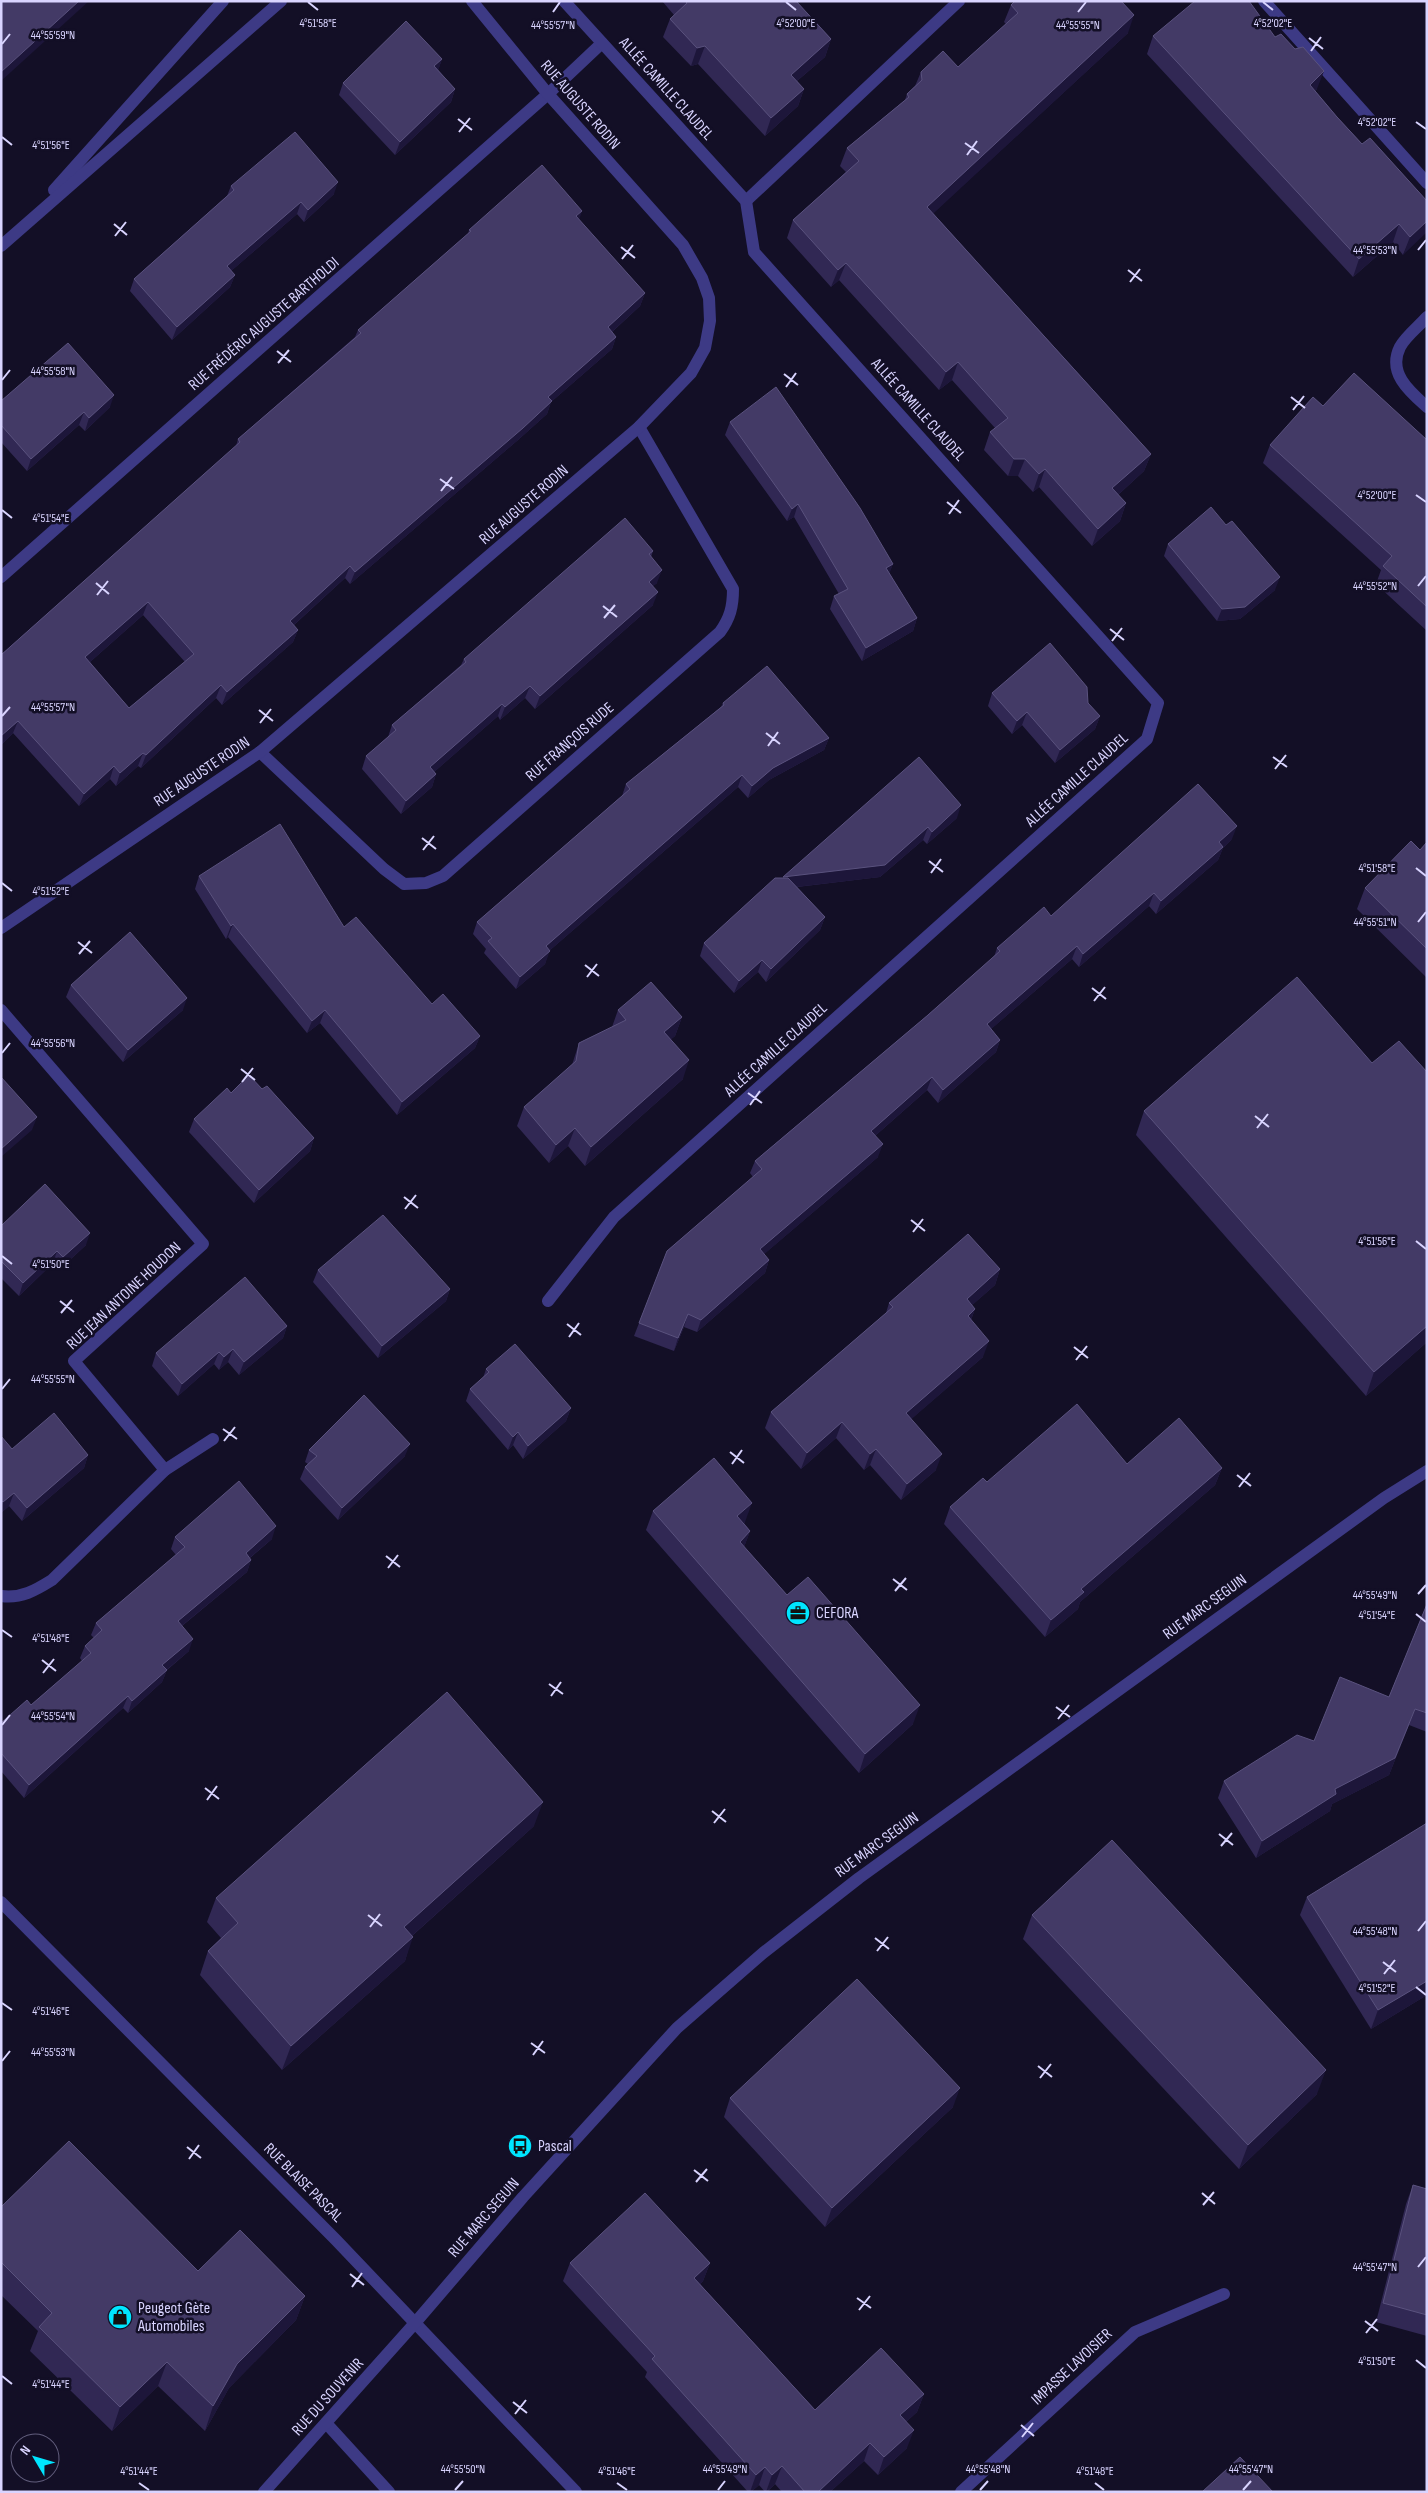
<svg xmlns="http://www.w3.org/2000/svg" width="1428" height="2493" viewBox="0 0 1428 2493" font-family="'Sofia Sans Condensed',sans-serif">
<rect width="100%" height="100%" fill="#130f26"/>
<g fill="none" stroke-linecap="round" stroke-linejoin="round">
<!-- minor -->
<g stroke="#3d3a85" stroke-width="12">
<path d="M1264,1L1427,183"/>
<path d="M54,190L223,1"/>
<path d="M746,201L959,1"/>
<path d="M1,246L281,1"/>
<path d="M1427,317C1419,326 1405,337 1400,347C1387,373 1410,392 1427,407"/>
<path d="M1,577L548,94L602,43"/>
<path d="M260,752L384,869L404,884L426,883L443,876L720,632C730,618 733,607 733,589L639,427"/>
<path d="M1,928L260,752L639,427L691,373L705,348L710,321L709,298L702,278L683,245L548,94L472,1"/>
<path d="M1,1010L203,1244L74,1361L165,1470L52,1580C36,1590 21,1599 1,1596"/>
<path d="M548,1301L614,1217L1147,739L1158,703L754,252L746,201L564,1"/>
<path d="M165,1470L213,1439"/>
<path d="M1,1902L336,2240L576,2492"/>
<path d="M326,2423L389,2492"/>
<path d="M264,2492L415,2323L523,2197L677,2028L763,1953L859,1878L1384,1498L1427,1471"/>
<path d="M961,2492L1135,2332L1224,2294"/>
</g>
</g>
<!-- wall -->
<g fill="#312854" fill-rule="evenodd">
<path d="M662,1H796L831,39L825,57L797,81L804,89L798,106L765,136L698,64L691,66L663,37L670,19L674,15Z"/>
<path d="M1011,5L1128,33L933,213L1151,454L1144,471L1118,495L1126,503L1120,521L1092,546L1039,487L1033,492L1018,476H1008L984,450L990,432L995,428L952,380L939,390L839,280L831,287L787,238L793,220L846,172L840,166L847,148L905,100L907,94L915,86L921,72L958,67L1006,24L1004,22Z"/>
<path d="M1153,36L1275,37L1317,89L1315,91L1337,117L1362,144L1427,201L1403,255L1393,242L1353,277L1147,54Z"/>
<path d="M442,59L438,70L455,89L451,102L395,155L339,95L343,83Z"/>
<path d="M231,186L334,194L304,222L297,214L231,271L235,275L230,287L172,340L130,291L134,279L227,196Z"/>
<path d="M579,220L645,293L640,306L612,332L616,337L612,349L551,402L547,414L518,440L350,584L345,578L294,625L298,630L293,642L222,705L216,698L141,768L138,766L116,786L110,779L79,806L13,733L1,745V655L236,446L238,439L355,337L358,330L468,234L469,230ZM143,615L185,662L129,708L90,662Z"/>
<path d="M1,401L110,407L85,431L79,425L27,471L1,442Z"/>
<path d="M1323,406L1427,440V631L1376,584L1381,570L1263,463L1270,445Z"/>
<path d="M730,422L893,564L889,573L917,618L913,631L862,661L830,609L834,596L839,594L794,517L787,521L725,435Z"/>
<path d="M1168,544L1275,590L1240,619L1217,621L1164,556Z"/>
<path d="M653,551L651,557L657,583L653,586V605L535,709L525,698L500,720L498,716L434,772L436,774L432,787L401,814L362,769L366,756L388,737L392,725L461,665L464,659Z"/>
<path d="M992,693L1088,703L1100,716L1095,729L1055,763L1022,725L1012,734L988,706Z"/>
<path d="M723,703L829,738L824,750L769,780L748,798L738,787L549,951L545,964L516,989L484,953L486,949L473,934L477,922L622,796L626,784L721,707Z"/>
<path d="M957,818L927,844L923,840L880,877L797,887L825,917L820,930L766,982L758,972L734,993L700,956L704,943L783,878Z"/>
<path d="M1232,839L1223,848L1218,860L1156,914L1149,906L1079,967L1072,959L991,1029L1000,1040L996,1052L938,1103L927,1090L875,1136L878,1157L764,1254L769,1260L765,1273L697,1332L684,1327L674,1351L634,1336L667,1251L753,1177L750,1173L755,1161L928,1015L994,957L997,948L1051,916Z"/>
<path d="M1427,842V978L1357,909L1365,888L1420,850Z"/>
<path d="M199,876L344,927L432,1004L480,1036L475,1048L397,1115L320,1023L307,1033L228,937L226,939L195,889Z"/>
<path d="M71,985L183,1010L123,1062L66,997Z"/>
<path d="M618,1010L682,1017L675,1036L671,1039L683,1079L585,1166L568,1146L549,1163L517,1126L524,1107L572,1065L579,1043L612,1027Z"/>
<path d="M1372,1063L1427,1072V1342L1366,1396L1136,1135L1144,1111Z"/>
<path d="M262,1089L314,1138L310,1151L254,1203L189,1132L194,1119L231,1093Z"/>
<path d="M1,1226L86,1245L59,1270L53,1263L19,1296L1,1278Z"/>
<path d="M1000,1269L995,1285L972,1305L975,1309L971,1320L983,1357L911,1419L936,1470L901,1500L870,1465L864,1470L836,1438L801,1469L765,1428L771,1412L886,1313L889,1303Z"/>
<path d="M318,1270L450,1289L446,1301L378,1358L313,1282Z"/>
<path d="M287,1326L283,1338L239,1375L228,1362L219,1370L214,1364L178,1396L152,1366L156,1353Z"/>
<path d="M486,1369L571,1408L566,1421L523,1459L513,1445L508,1450L466,1401L470,1389L483,1378Z"/>
<path d="M1,1436L12,1449L88,1455L84,1468L22,1521L9,1506L1,1513Z"/>
<path d="M309,1450L405,1456L338,1520L300,1479L305,1467L308,1464L305,1462Z"/>
<path d="M1127,1464L1222,1468L1215,1485L1080,1602L1078,1609L1045,1637L944,1524L950,1507L987,1482Z"/>
<path d="M653,1511L745,1522L744,1523L750,1531L744,1547L787,1595L913,1724L859,1773L646,1530Z"/>
<path d="M175,1537L272,1539L250,1558L251,1560L247,1572L182,1626L189,1651L167,1670L162,1682L128,1713L123,1708L24,1798L1,1771V1723L31,1705L82,1661L80,1658L85,1646L94,1638L91,1635L96,1623L176,1555L171,1549Z"/>
<path d="M1427,1604V1732L1409,1725L1389,1775L1332,1804L1330,1811L1256,1858L1218,1798L1224,1781L1314,1741L1389,1697Z"/>
<path d="M534,1826L412,1936L405,1961L282,2070L200,1975L208,1951L221,1938L207,1922L216,1898Z"/>
<path d="M1307,1897L1427,1995L1371,2029L1300,1915Z"/>
<path d="M1032,1915L1317,2094L1239,2169L1023,1939Z"/>
<path d="M730,2098L953,2107L825,2227L724,2117Z"/>
<path d="M1413,2185L1427,2189V2336L1376,2322L1406,2204Z"/>
<path d="M1,2207L198,2271L305,2296L296,2320L229,2388L205,2431L158,2386L112,2431L30,2351L38,2331L1,2295Z"/>
<path d="M570,2263H710L703,2281L700,2284L815,2410L924,2394L917,2412L906,2422L907,2448L878,2475L864,2461L830,2492H782L775,2484L767,2492H765L759,2485L751,2492H748L645,2377L647,2372L563,2281Z"/>
</g>
<!-- shaded-wall -->
<g fill="#1d163a">
<path d="M79,1H89L1,81V72Z"/>
<path d="M1134,15L1128,33L921,225L927,207Z"/>
<path d="M831,39L825,57L784,92L791,75Z"/>
<path d="M705,46L698,64L691,66L697,48Z"/>
<path d="M442,59L438,71L434,66Z"/>
<path d="M1324,71L1317,89L1304,103L1310,85Z"/>
<path d="M455,89L451,102L395,155L400,142Z"/>
<path d="M804,89L798,106L765,136L771,118Z"/>
<path d="M338,182L334,194L304,222L308,210Z"/>
<path d="M301,202L297,214L223,278L227,266Z"/>
<path d="M582,211L578,223L576,216Z"/>
<path d="M1427,221V232L1403,255L1410,237Z"/>
<path d="M1399,224L1393,242L1353,277L1359,259Z"/>
<path d="M846,263L839,280L831,287L838,270Z"/>
<path d="M235,275L230,287L172,340L177,327Z"/>
<path d="M645,293L640,306L603,340L608,327Z"/>
<path d="M616,337L612,349L551,402L547,414L518,440L350,584L355,572L548,397Z"/>
<path d="M958,362L952,380L939,390L946,372Z"/>
<path d="M114,395L110,407L85,431L89,418Z"/>
<path d="M84,412L79,425L27,471L31,459Z"/>
<path d="M1151,454L1144,471L1106,506L1112,488Z"/>
<path d="M1014,459H1025L1018,476H1008Z"/>
<path d="M1045,469L1039,487L1033,492L1039,474Z"/>
<path d="M1126,503L1120,521L1092,546L1098,529Z"/>
<path d="M798,504L794,517L787,521L792,509Z"/>
<path d="M893,564L888,577L886,568Z"/>
<path d="M350,566L345,578L285,633L290,621Z"/>
<path d="M662,570L657,583L644,594L649,582Z"/>
<path d="M1280,577L1275,590L1240,619L1217,621L1222,609Z"/>
<path d="M658,592L653,605L535,709L540,696Z"/>
<path d="M148,602L143,615L81,670L85,657Z"/>
<path d="M917,618L913,631L862,661L866,648Z"/>
<path d="M298,630L293,642L222,705L227,692Z"/>
<path d="M221,685L216,698L141,768L146,755Z"/>
<path d="M530,686L525,698L500,720L505,707Z"/>
<path d="M502,704L498,716L425,780L430,767Z"/>
<path d="M1027,712L1022,725L1012,734L1017,721Z"/>
<path d="M1100,716L1095,729L1055,763L1060,750Z"/>
<path d="M18,721L13,733L1,745V736Z"/>
<path d="M829,738L824,750L769,780L748,798L752,786L773,768Z"/>
<path d="M143,753L138,766L116,786L120,773Z"/>
<path d="M114,766L110,779L79,806L84,794Z"/>
<path d="M436,774L432,787L401,814L406,801Z"/>
<path d="M742,775L738,787L541,958L546,946Z"/>
<path d="M961,805L957,818L927,844L932,832Z"/>
<path d="M1237,826L1232,839L1223,848L1218,860L1156,914L1161,901L1219,842Z"/>
<path d="M928,827L923,840L880,877L779,889L783,877Z"/>
<path d="M1154,893L1149,906L1079,967L1083,954Z"/>
<path d="M825,917L820,930L766,982L771,969Z"/>
<path d="M233,924L228,937L226,939L231,926Z"/>
<path d="M1077,946L1072,959L982,1037L987,1024Z"/>
<path d="M550,951L545,964L516,989L520,977Z"/>
<path d="M762,960L758,972L734,993L739,981Z"/>
<path d="M187,998L183,1010L123,1062L128,1050Z"/>
<path d="M325,1010L320,1023L307,1033L312,1021Z"/>
<path d="M682,1017L675,1036L658,1051L664,1032Z"/>
<path d="M480,1036L475,1048L397,1115L402,1102Z"/>
<path d="M1000,1040L996,1052L938,1103L943,1090Z"/>
<path d="M689,1060L683,1079L585,1166L591,1147Z"/>
<path d="M932,1077L927,1090L867,1143L871,1131Z"/>
<path d="M37,1117L32,1130L1,1157V1149Z"/>
<path d="M575,1128L568,1146L549,1163L556,1145Z"/>
<path d="M314,1138L310,1151L254,1203L259,1190Z"/>
<path d="M883,1144L878,1157L755,1262L760,1249Z"/>
<path d="M90,1233L86,1245L59,1270L63,1257Z"/>
<path d="M57,1251L53,1263L19,1296L23,1283Z"/>
<path d="M769,1260L765,1273L697,1332L701,1320Z"/>
<path d="M1000,1269L995,1285L961,1315L967,1299Z"/>
<path d="M450,1289L446,1301L378,1358L382,1346Z"/>
<path d="M975,1309L969,1325L968,1316Z"/>
<path d="M688,1314L684,1327L674,1351L678,1338Z"/>
<path d="M287,1326L283,1338L239,1375L244,1362Z"/>
<path d="M1427,1326V1342L1366,1396L1374,1372Z"/>
<path d="M989,1341L983,1357L900,1429L906,1413Z"/>
<path d="M233,1349L228,1362L219,1370L224,1357Z"/>
<path d="M219,1352L214,1364L178,1396L182,1384Z"/>
<path d="M571,1408L566,1421L523,1459L528,1446Z"/>
<path d="M842,1422L836,1438L801,1469L807,1453Z"/>
<path d="M518,1432L513,1445L508,1450L513,1437Z"/>
<path d="M410,1444L405,1456L338,1520L342,1508Z"/>
<path d="M876,1449L870,1465L864,1470L870,1454Z"/>
<path d="M942,1454L936,1470L901,1500L907,1484Z"/>
<path d="M88,1455L84,1468L22,1521L27,1508Z"/>
<path d="M1222,1468L1215,1485L1080,1602L1078,1609L1045,1637L1051,1620L1081,1589Z"/>
<path d="M14,1493L9,1506L1,1513V1508L3,1502Z"/>
<path d="M752,1503L745,1522L730,1535L737,1516Z"/>
<path d="M276,1526L272,1539L241,1565L246,1553Z"/>
<path d="M750,1531L743,1550L740,1542Z"/>
<path d="M251,1560L247,1572L173,1633L178,1621Z"/>
<path d="M193,1639L189,1651L158,1677L162,1665Z"/>
<path d="M167,1670L162,1682L128,1713L132,1701Z"/>
<path d="M128,1696L123,1708L24,1798L29,1785Z"/>
<path d="M920,1705L913,1724L859,1773L865,1754Z"/>
<path d="M1415,1709L1389,1775L1332,1804L1330,1811L1256,1858L1262,1841L1335,1789Z"/>
<path d="M543,1802L534,1826L395,1951L404,1927Z"/>
<path d="M413,1937L405,1961L282,2070L291,2046Z"/>
<path d="M1427,1981V1995L1371,2029L1378,2010Z"/>
<path d="M1326,2070L1317,2094L1239,2169L1248,2145Z"/>
<path d="M960,2088L953,2107L825,2227L832,2208Z"/>
<path d="M710,2263L703,2281L687,2296L694,2278Z"/>
<path d="M305,2296L296,2320L229,2388L205,2431L213,2406L237,2364Z"/>
<path d="M167,2362L158,2386L112,2431L120,2407Z"/>
<path d="M924,2394L917,2412L894,2433L900,2415Z"/>
<path d="M914,2430L907,2448L878,2475L884,2457Z"/>
<path d="M870,2443L864,2461L830,2492H818Z"/>
<path d="M782,2466L775,2484L766,2492L772,2475Z"/>
<path d="M765,2467L759,2485L751,2492H750L756,2475Z"/>
</g>
<!-- building -->
<g fill="#433a66" stroke="#5a527e" fill-rule="evenodd">
<path d="M1,1H79L1,72Z"/>
<path d="M685,1H796L831,39L791,75L804,89L771,118L705,46L697,48L670,19L687,3Z"/>
<path d="M1015,1H1121L1134,15L927,207L1151,454L1112,488L1126,503L1098,529L1045,469L1039,474L1025,459H1014L990,432L1008,418L958,362L946,372L846,263L838,270L793,220L859,161L847,148L909,97L907,94L922,80L921,72L943,51L958,67L1018,13L1011,5Z"/>
<path d="M1195,1H1249L1275,37L1281,34L1295,49L1303,47L1324,71L1310,85L1337,117L1362,144L1370,138L1427,201V221L1410,237L1399,224L1359,259L1153,36Z"/>
<path d="M406,21L442,59L434,66L455,89L400,142L343,83Z"/>
<path d="M295,132L338,182L308,210L301,202L227,266L235,275L177,327L134,279L234,190L231,186Z"/>
<path d="M542,165L582,211L576,216L645,293L608,327L616,337L548,397L552,401L523,428L355,572L350,566L290,621L298,630L227,692L221,685L146,755L143,753L120,773L114,766L84,794L18,721L1,736V655L240,442L238,439L361,333L358,330L471,231L469,230ZM148,602L194,654L129,708L85,657Z"/>
<path d="M68,343L114,395L89,418L84,412L31,459L1,425V401Z"/>
<path d="M1354,373L1427,440V607L1383,566L1392,556L1270,445L1313,397L1323,406Z"/>
<path d="M776,387L860,508L893,564L886,568L917,618L866,648L834,596L848,589L798,504L792,509L730,422Z"/>
<path d="M1211,507L1226,525L1232,521L1280,577L1245,607L1222,609L1168,544Z"/>
<path d="M625,518L653,551L649,554L662,570L649,582L658,592L540,696L530,686L505,707L502,704L430,767L436,774L406,801L366,756L396,730L392,725L466,662L464,659Z"/>
<path d="M1050,643L1087,687L1088,703L1100,716L1060,750L1027,712L1017,721L992,693Z"/>
<path d="M767,666L829,738L773,768L752,786L742,775L546,946L550,951L520,977L488,941L492,938L477,922L630,789L626,784L724,705L723,703Z"/>
<path d="M919,757L961,805L932,832L928,827L885,865L783,877Z"/>
<path d="M1198,784L1237,826L1219,842L1223,847L1161,901L1154,893L1083,954L1077,946L987,1024L1000,1040L943,1090L932,1077L871,1131L883,1144L760,1249L769,1260L701,1320L688,1314L678,1338L639,1323L667,1251L762,1169L755,1161L928,1015L1000,951L997,948L1044,907L1051,916Z"/>
<path d="M280,824L344,927L356,917L432,1004L443,994L480,1036L402,1102L325,1010L312,1021L233,924L231,926L199,876Z"/>
<path d="M1411,841L1420,850L1427,842V949L1365,888Z"/>
<path d="M775,878H788L825,917L771,969L762,960L739,981L704,943Z"/>
<path d="M130,932L187,998L128,1050L71,985Z"/>
<path d="M1297,977L1372,1063L1399,1041L1427,1072V1326L1374,1372L1144,1111Z"/>
<path d="M651,982L682,1017L664,1032L689,1060L591,1147L575,1128L556,1145L524,1107L576,1061L579,1043L626,1020L618,1010Z"/>
<path d="M249,1075L262,1089L267,1086L314,1138L259,1190L194,1119L227,1088L231,1093Z"/>
<path d="M1,1077L37,1117L1,1149Z"/>
<path d="M45,1184L90,1233L63,1257L57,1251L23,1283L1,1261V1226Z"/>
<path d="M383,1215L450,1289L382,1346L318,1270Z"/>
<path d="M968,1234L1000,1269L967,1299L975,1309L968,1316L989,1341L906,1413L942,1454L907,1484L876,1449L870,1454L842,1422L807,1453L771,1412L893,1307L889,1303Z"/>
<path d="M245,1277L287,1326L244,1362L233,1349L224,1357L219,1352L182,1384L156,1353Z"/>
<path d="M515,1344L571,1408L528,1446L518,1432L513,1437L470,1389L489,1372L486,1369Z"/>
<path d="M364,1395L410,1444L342,1508L305,1467L317,1456L309,1450Z"/>
<path d="M1077,1404L1127,1464L1179,1418L1222,1468L1081,1589L1084,1592L1051,1620L950,1507L983,1478L987,1482Z"/>
<path d="M54,1413L88,1455L27,1508L14,1493L3,1502L1,1500V1436L12,1449Z"/>
<path d="M714,1458L752,1503L737,1516L750,1531L740,1542L787,1595L808,1577L920,1705L865,1754L653,1511Z"/>
<path d="M239,1481L276,1526L246,1553L251,1560L178,1621L193,1639L162,1665L167,1670L132,1701L128,1696L29,1785L1,1753V1723L27,1700L31,1705L91,1653L85,1646L102,1630L96,1623L185,1547L175,1537Z"/>
<path d="M1427,1604V1713L1415,1709L1395,1758L1335,1789L1336,1794L1262,1841L1224,1781L1297,1735L1314,1741L1340,1677L1389,1697Z"/>
<path d="M447,1692L543,1802L404,1927L413,1937L291,2046L208,1951L238,1923L216,1898Z"/>
<path d="M1427,1823V1981L1378,2010L1307,1897Z"/>
<path d="M1112,1840L1326,2070L1248,2145L1032,1915Z"/>
<path d="M857,1979L960,2088L832,2208L730,2098Z"/>
<path d="M69,2141L198,2271L240,2230L305,2296L237,2364L213,2406L167,2362L120,2407L39,2327L52,2313L1,2262V2207Z"/>
<path d="M1413,2185L1427,2189V2315L1383,2303Z"/>
<path d="M645,2193L710,2263L694,2278L815,2410L881,2348L924,2394L900,2415L914,2430L884,2457L870,2443L818,2492H805L782,2466L772,2475L765,2467L756,2475L652,2359L655,2356L570,2263Z"/>
<path d="M1240,2457L1273,2492H1202Z"/>
</g>
<!-- ticks -->
<path fill="none" stroke="#d9d4ff" stroke-width="2" d="M308,2L318,10M786,2L796,10M1263,2L1273,10M553,12L560,2M1078,12L1086,2M1309,38L1323,49M2,44L10,34M1311,51L1321,37M458,119L472,130M1416,122L1426,129M459,132L470,118M2,137L12,145M965,143L979,153M967,155L977,141M114,224L127,235M115,236L126,222M621,247L635,258M1418,250L1426,240M622,259L633,245M1128,270L1142,281M1130,282L1140,269M277,351L291,362M278,363L289,350M784,374L798,385M2,380L10,370M786,387L796,373M1291,397L1305,408M1293,410L1304,396M440,479L454,489M441,491L452,477M1416,495L1426,502M947,502L961,513M2,510L12,518M949,514L959,500M96,583L109,594M1418,586L1426,576M97,595L108,581M603,606L617,617M604,618L615,605M1110,629L1124,640M1112,641L1122,628M259,710L273,721M2,716L10,707M260,723L271,709M766,733L780,744M768,746L778,732M1273,757L1287,767M1275,769L1286,755M422,838L436,849M423,850L434,836M929,861L943,872M1416,868L1426,876M931,873L941,859M2,883L12,891M1418,922L1426,912M78,942L92,953M79,954L90,941M585,965L599,976M587,977L597,964M1092,988L1106,999M1094,1001L1105,987M2,1053L10,1043M241,1069L255,1080M242,1082L253,1068M748,1093L762,1103M750,1105L760,1091M1255,1116L1269,1127M1257,1128L1268,1114M404,1197L418,1208M405,1209L416,1195M911,1220L925,1231M913,1232L923,1219M1416,1241L1426,1249M2,1256L12,1264M60,1301L74,1312M61,1313L72,1300M567,1324L581,1335M569,1337L579,1323M1074,1347L1088,1358M1076,1360L1087,1346M2,1389L10,1379M223,1429L237,1439M224,1441L235,1427M730,1452L744,1463M732,1464L742,1450M1237,1475L1251,1486M1239,1487L1250,1473M386,1556L400,1567M388,1568L398,1555M893,1579L907,1590M895,1591L906,1578M1418,1594L1426,1585M1416,1614L1426,1622M2,1630L12,1637M42,1660L56,1671M43,1673L54,1659M549,1684L563,1694M551,1696L561,1682M1056,1707L1070,1717M1058,1719L1069,1705M2,1725L10,1715M205,1788L219,1799M207,1800L217,1786M712,1811L726,1822M714,1823L725,1809M1219,1834L1233,1845M1221,1846L1232,1833M368,1915L382,1926M370,1927L380,1914M1418,1931L1426,1921M875,1938L889,1949M877,1951L888,1937M1383,1962L1396,1972M1384,1974L1395,1960M1416,1987L1426,1995M2,2003L12,2010M531,2043L545,2053M533,2055L543,2041M2,2061L10,2051M1038,2066L1052,2077M1040,2078L1051,2064M187,2147L201,2158M189,2159L199,2145M694,2170L708,2181M696,2182L707,2169M1202,2193L1215,2204M1203,2205L1214,2192M1418,2267L1426,2257M350,2274L364,2285M352,2287L362,2273M857,2298L871,2308M859,2310L870,2296M1365,2321L1378,2331M1366,2333L1377,2319M1416,2360L1426,2368M2,2376L12,2384M513,2402L527,2413M515,2414L526,2400M1021,2425L1034,2436M1022,2437L1033,2423M139,2483L149,2490M617,2483L627,2490M1095,2483L1104,2490M455,2490L463,2481M718,2490L725,2481M980,2490L988,2481M1243,2490L1251,2481"/>
<!-- icons -->
<defs>
<g id="office-disc" transform="scale(1.25)"><circle r="9.5" fill="#00e5ff" stroke="#130f26"/><path d="M-6-3h4V-5.5h4V-3h4V5H-6ZM-1-4.5V-3h2v-1.5ZM-6 0V1H6V0Z" fill="#111"/></g>
<g id="bus-disc" transform="scale(1.25)"><circle r="9.5" fill="#00e5ff" stroke="#130f26"/><path d="M-5-6H5V4H4V6H2V4H-2V6H-4V4H-5ZM-3.5-4V0h7V-4ZM-3.5 1.2v1.5H-2V1.2ZM2 1.2v1.5H3.5V1.2Z" fill="#111"/></g>
<g id="shop-disc" transform="scale(1.25)"><circle r="9.5" fill="#00e5ff" stroke="#130f26"/><path d="M-5-2.5h2.3a2.7 3.5 0 0 1 5.4 0H5L5.5 6h-11ZM-1.5-2.5h3a1.5 2.3 0 0 0-3 0Z" fill="#111"/></g>
</defs>
<g fill-rule="evenodd">
<use href="#office-disc" x="798" y="1613"/>
<use href="#bus-disc" x="520" y="2146"/>
<use href="#shop-disc" x="120" y="2317"/>
</g>
<g text-anchor="middle" dominant-baseline="central" stroke-width="5" stroke-linejoin="round" paint-order="stroke">
<!-- street labels -->
<g font-size="16" fill="#d9d4ff" stroke="#130f26">
<text transform="translate(666 89) rotate(48)">ALLÉE CAMILLE CLAUDEL</text>
<text transform="translate(580 105) rotate(49)">RUE AUGUSTE RODIN</text>
<text transform="translate(264 324) rotate(-41)">RUE FRÉDÉRIC AUGUSTE BARTHOLDI</text>
<text transform="translate(918 410) rotate(48)">ALLÉE CAMILLE CLAUDEL</text>
<text transform="translate(524 505) rotate(-41)">RUE AUGUSTE RODIN</text>
<text transform="translate(570 742) rotate(-41)">RUE FRANÇOIS RUDE</text>
<text transform="translate(202 772) rotate(-34)">RUE AUGUSTE RODIN</text>
<text transform="translate(1077 780) rotate(-42)">ALLÉE CAMILLE CLAUDEL</text>
<text transform="translate(776 1050) rotate(-42)">ALLÉE CAMILLE CLAUDEL</text>
<text transform="translate(124 1296) rotate(-43)">RUE JEAN ANTOINE HOUDON</text>
<text transform="translate(1205 1607) rotate(-36)">RUE MARC SEGUIN</text>
<text transform="translate(877 1845) rotate(-36)">RUE MARC SEGUIN</text>
<text transform="translate(303 2183) rotate(45)">RUE BLAISE PASCAL</text>
<text transform="translate(484 2218) rotate(-49)">RUE MARC SEGUIN</text>
<text transform="translate(1072 2367) rotate(-43)">IMPASSE LAVOISIER</text>
<text transform="translate(328 2397) rotate(-48)">RUE DU SOUVENIR</text>
</g>
<!-- poi labels -->
<g font-size="16" fill="#d9d4ff" stroke="#130f26" text-anchor="start">
<text x="816" y="1613">CEFORA</text>
<text x="538" y="2146">Pascal</text>
<text x="138" y="2308">Peugeot Gète<tspan x="138" dy="18">Automobiles</tspan></text>
</g>
</g>
<g font-size="12" text-anchor="middle" fill="#d9d4ff" stroke="#130f26" stroke-width="5" stroke-linejoin="round" paint-order="stroke">
<text x="318" y="27">4°51'58"E</text>
<text x="796" y="27">4°52'00"E</text>
<text x="1273" y="27">4°52'02"E</text>
<text x="553" y="29">44°55'57"N</text>
<text x="1078" y="29">44°55'55"N</text>
<text x="53" y="39">44°55'59"N</text>
<text x="1377" y="126">4°52'02"E</text>
<text x="51" y="149">4°51'56"E</text>
<text x="1375" y="254">44°55'53"N</text>
<text x="53" y="375">44°55'58"N</text>
<text x="1377" y="499">4°52'00"E</text>
<text x="51" y="522">4°51'54"E</text>
<text x="1375" y="590">44°55'52"N</text>
<text x="53" y="711">44°55'57"N</text>
<text x="1377" y="872">4°51'58"E</text>
<text x="51" y="895">4°51'52"E</text>
<text x="1375" y="926">44°55'51"N</text>
<text x="53" y="1047">44°55'56"N</text>
<text x="1377" y="1245">4°51'56"E</text>
<text x="51" y="1268">4°51'50"E</text>
<text x="53" y="1383">44°55'55"N</text>
<text x="1375" y="1599">44°55'49"N</text>
<text x="1377" y="1619">4°51'54"E</text>
<text x="51" y="1642">4°51'48"E</text>
<text x="53" y="1720">44°55'54"N</text>
<text x="1375" y="1935">44°55'48"N</text>
<text x="1377" y="1992">4°51'52"E</text>
<text x="51" y="2015">4°51'46"E</text>
<text x="53" y="2056">44°55'53"N</text>
<text x="1375" y="2271">44°55'47"N</text>
<text x="1377" y="2365">4°51'50"E</text>
<text x="51" y="2388">4°51'44"E</text>
<text x="463" y="2473">44°55'50"N</text>
<text x="725" y="2473">44°55'49"N</text>
<text x="988" y="2473">44°55'48"N</text>
<text x="1251" y="2473">44°55'47"N</text>
<text x="139" y="2475">4°51'44"E</text>
<text x="617" y="2475">4°51'46"E</text>
<text x="1095" y="2475">4°51'48"E</text>
</g>
<!-- border -->
<rect width="1428" height="2493" fill="none" stroke="#d9d4ff" stroke-width="5"/>
<!-- north arrow -->
<g transform="translate(35 2458) rotate(308)"><circle r="24" fill="#130f26" stroke="#625e7d"/>
<path d="M0-4L9 19L0 12L-9 19Z" fill="#00e5ff"/>
<text y="-8" font-size="14" font-weight="bold" text-anchor="middle" fill="#d9d4ff">N</text>
</g>
</svg>
